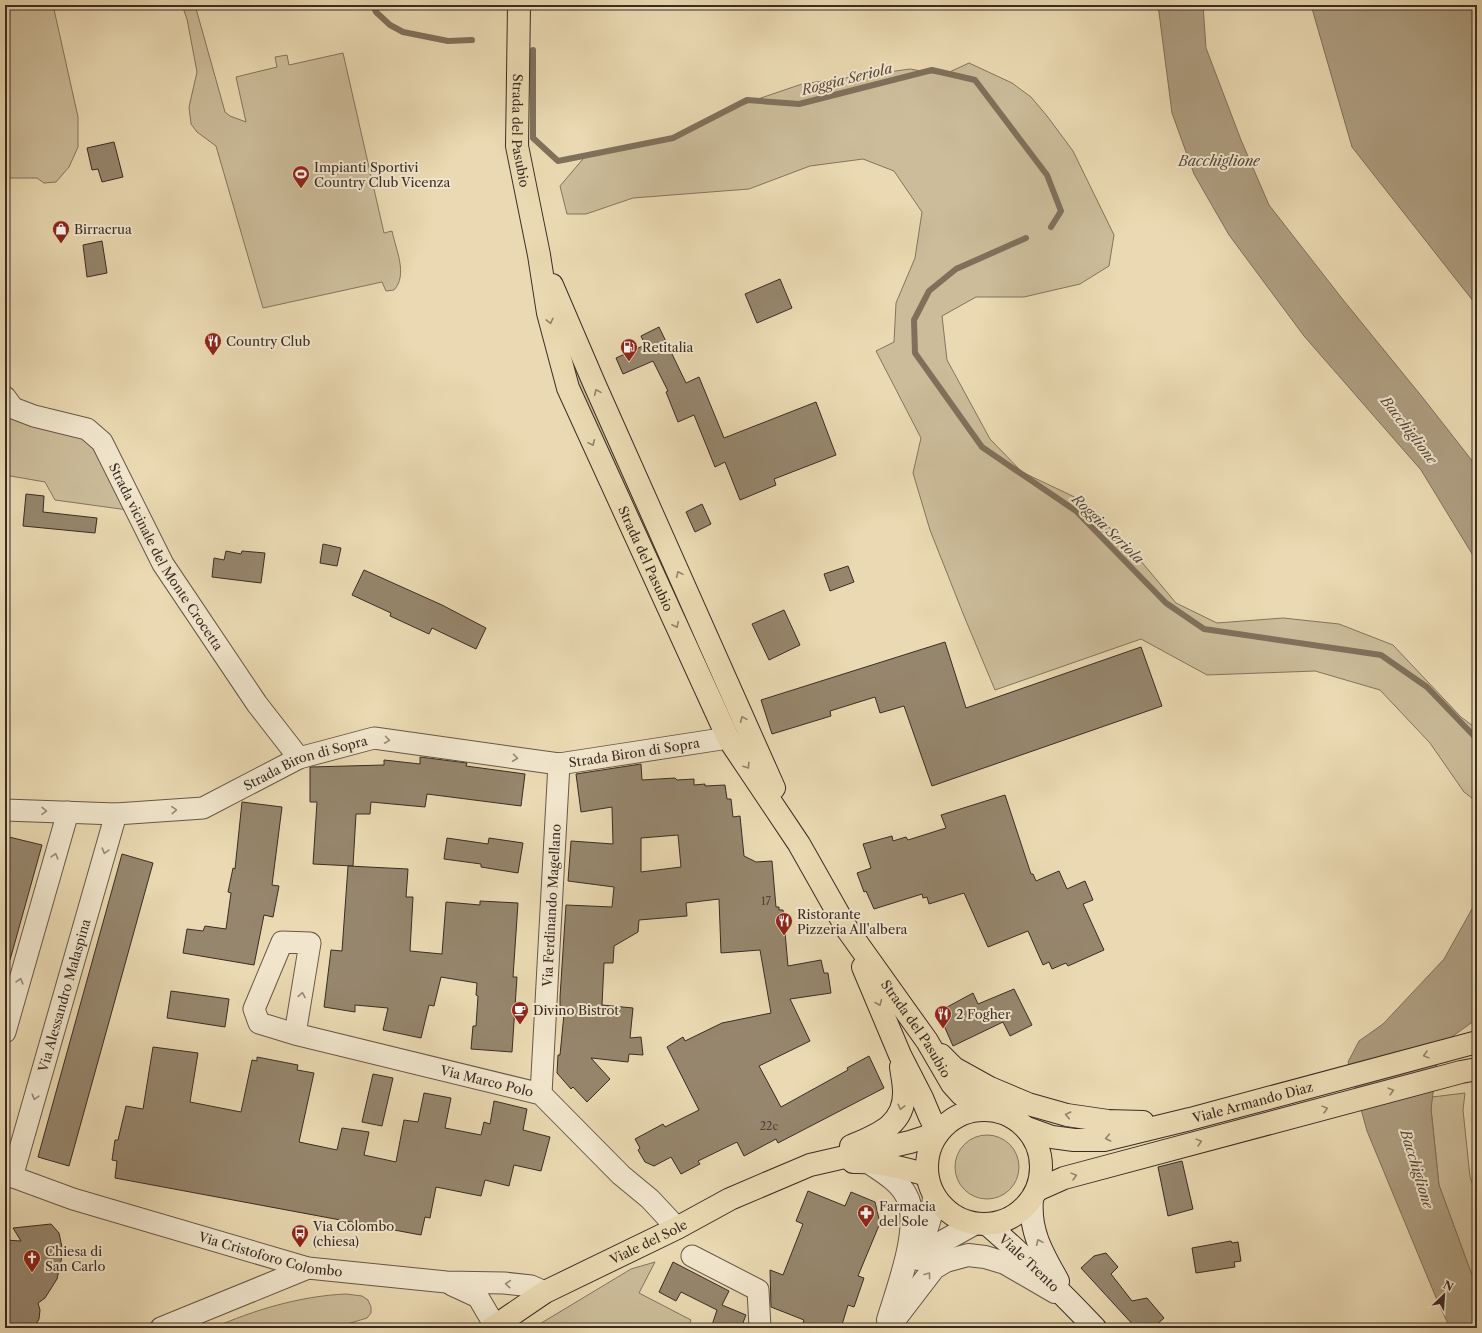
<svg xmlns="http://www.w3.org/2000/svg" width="1482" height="1333" viewBox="0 0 1482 1333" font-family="'Libre Caslon Text',serif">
<rect width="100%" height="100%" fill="#ead9b2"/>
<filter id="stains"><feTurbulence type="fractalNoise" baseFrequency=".005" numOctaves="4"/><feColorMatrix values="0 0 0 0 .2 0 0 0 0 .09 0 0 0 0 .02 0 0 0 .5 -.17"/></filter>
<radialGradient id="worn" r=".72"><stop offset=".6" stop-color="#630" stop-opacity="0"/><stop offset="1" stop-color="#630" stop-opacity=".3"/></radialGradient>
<!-- green -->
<g fill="#ccbc9a" stroke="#84745e">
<path d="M5,5H53L78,117V147L69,167L56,182L44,183L37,178H5Z"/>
<path d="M182,5H195L225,112L230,116L246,122L236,77L277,67L275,57L287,55L289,65L343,53L384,233L392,231C396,250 408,275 394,290L386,291L382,282L263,308L216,146L197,132L191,124L189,107L197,72L187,19Z"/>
<path d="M969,63L1012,83L1031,97L1047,116L1073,151L1114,235L1109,266L1080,284L1024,297H976L942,316L947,360L990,439L1022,472L1085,502L1135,554L1176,603L1217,623L1283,618L1339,624L1393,645L1461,717L1477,729V802L1464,792L1430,743L1380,690L1315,671L1207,675L1141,639L995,690L964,616L930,530L913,473L921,438L876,351L894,342L896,303L915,258L922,212L894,171L863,159L810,166L749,189L633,198L586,214H567L560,186L588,153L667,139L717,115L755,100L802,84L910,69L943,75Z"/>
<path d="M557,329L579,375L751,763L571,376Z"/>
<path d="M5,407L83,435L100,453L128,510L55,500L45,482L5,475Z"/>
<path d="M1465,1093L1463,1110L1470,1177L1477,1196V1289L1439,1185L1431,1109L1432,1097Z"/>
<circle cx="987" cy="1167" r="32"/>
<path d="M655,1262L639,1293L691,1320L688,1328H533L631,1269Z"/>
<path d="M346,1294L362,1296L368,1300L371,1307V1313L367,1318L334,1328H213C254,1310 300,1296 346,1294Z"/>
</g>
<!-- water -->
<g fill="#ae9e81" stroke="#80705b">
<path d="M1158,5H1203L1206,48L1241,140L1269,205L1344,301L1423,398L1477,467V562L1421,470L1304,336L1229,235L1194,174L1172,113Z"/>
<path d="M1311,5H1477V306L1352,147Z"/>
<path d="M1477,900V1016L1474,1021L1439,1046L1431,1109L1439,1185L1477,1289V1328H1450L1437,1300L1367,1131L1348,1062L1359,1041L1383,1024L1444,959Z"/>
</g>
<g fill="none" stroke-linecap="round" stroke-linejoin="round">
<!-- stream -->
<g stroke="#80705b" stroke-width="6">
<path d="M373,5L376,12L390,25L403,32L448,41L472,40"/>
<path d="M533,50V138L558,161L673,138L747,100L799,104L932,70L975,80L1047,175L1061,211L1051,227"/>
<path d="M1026,238L956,269L929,291L914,320L915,353L982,447L1076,511L1166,603L1204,629L1381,655L1427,687L1474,736"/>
</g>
</g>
<!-- building -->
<g fill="#96866d" stroke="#3b2c23" fill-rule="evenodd">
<path d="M114,142L123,177L102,182L98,169L92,170L87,148Z"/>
<path d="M102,241L107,273L87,277L83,245Z"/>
<path d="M780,279L792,308L757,323L745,294Z"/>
<path d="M659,327L686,383L699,377L724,438L816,402L836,455L774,479L776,485L740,500L725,462L715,467L694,415L678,422L666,392L668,391L653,361L623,374L616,358L645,345L641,336Z"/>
<path d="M26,494L44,496L43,512L97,518L95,533L23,526Z"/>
<path d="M702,504L711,524L695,532L686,512Z"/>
<path d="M323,544L341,548L337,566L320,563Z"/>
<path d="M226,551L241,554L242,551L265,553L261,583L212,577L214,558L224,560Z"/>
<path d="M848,566L854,582L830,591L824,574Z"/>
<path d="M364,570L442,605L486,628L476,649L432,628L429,634L390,616L391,613L352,595Z"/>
<path d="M784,610L800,645L769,660L752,624Z"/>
<path d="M945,642L966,708L1141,647L1162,706L932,786L904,706L880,713L875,697L830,711L831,716L772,734L761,700Z"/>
<path d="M420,757L467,763L466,766L525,774L521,806L427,794L425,807L371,802L370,814H356L353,866L313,864L317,802H310V767L384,765V760L420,764Z"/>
<path d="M641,764L642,780L675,778L677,780L694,779V785L705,784V786L725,785L727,799H731L733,817L740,816L744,856L756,862L772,861L776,907H779V910H783L788,966L821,960L824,973H828L831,993L790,999L810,1041L759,1066L781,1107L848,1070L847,1068L869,1056L884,1088L778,1143L776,1139L744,1156L737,1142L698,1161L700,1164L681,1174L671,1157L654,1166L645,1162L638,1150L640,1148L635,1139L663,1124L665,1127L699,1110L667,1047L683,1037L685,1041L722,1023L771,1013L760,950L721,953L719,899L686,903L687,916L639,920L638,932L614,946L613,963H604L602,1005L633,1008L630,1038L641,1037L643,1055L629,1054L628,1062L591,1058L610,1079L587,1102L573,1087L571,1089L557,1073L558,1055H560L564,1014H560V997L566,905L612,907L614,887L568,881L571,841L613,844L612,807L581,812L576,774ZM678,835L681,867L641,872V838Z"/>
<path d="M1005,795L1031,874H1033L1036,881L1059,871L1067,889L1085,881L1093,900L1083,904L1104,950L1068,966L1066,963L1052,969L1049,962L1043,965L1028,931L988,947L964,893L929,904L927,897L923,898L922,894L874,909L866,891L864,892L857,873L871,868L863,844L892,836L893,841L906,837L908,840L946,828L941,815Z"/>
<path d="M242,802L282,807L272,885L279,886L273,917L264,915L254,965L183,953L187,929L203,931L205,926L226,929L231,893L228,892L233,868L235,869Z"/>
<path d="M9,837L42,845L10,960L5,959V852Z"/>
<path d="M447,838L488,844L489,838L523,843L518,873L481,867V864L444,859Z"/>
<path d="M122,854L153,863L69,1166L38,1157Z"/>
<path d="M348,866L408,869L406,897H413L410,951L442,954L446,902L480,905V901L518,903L513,977H517L512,1052L471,1049L473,1026H476L478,996L476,995L477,983L441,977L434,1006L429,1005L421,1038L383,1030L388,1008L355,1005V1012L324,1007L331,950L342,951Z"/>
<path d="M1014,989L1032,1025L1010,1036L1003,1022L953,1046L938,1012L973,993L978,1004Z"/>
<path d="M171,991L229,999L225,1027L167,1018Z"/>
<path d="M153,1047L198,1053L190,1102L241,1112L252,1060L257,1061V1057L298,1065L297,1070L314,1073L299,1142L337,1150L342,1128L369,1132L364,1155L396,1162L404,1120L418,1122L424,1093L451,1098L445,1128L481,1135L484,1122L490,1124L494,1101L527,1109L523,1130L550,1137L541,1171L514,1165L509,1186L485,1180L481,1196L436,1187L430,1218L425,1217L421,1235L115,1178L117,1161L112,1160L115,1140H118L126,1106L143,1109Z"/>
<path d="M373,1074L393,1078L382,1126L362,1122Z"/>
<path d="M1182,1161L1193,1209L1168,1216L1158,1167Z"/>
<path d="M808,1191L845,1206L851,1192L875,1202L880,1223L858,1276L864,1278L854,1307L848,1305L841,1328H801L804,1320L771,1307L770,1270L783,1275L803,1224L796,1221Z"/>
<path d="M51,1224L59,1233L63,1252L57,1279L45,1298L38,1303L40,1310L39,1319L34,1328H5V1240L21,1241L13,1228Z"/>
<path d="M1231,1241L1232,1243L1238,1242L1241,1261L1234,1262L1235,1267L1196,1273L1192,1248Z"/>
<path d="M1106,1253L1118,1267L1111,1274L1132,1301L1147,1298L1164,1318L1153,1328H1136L1081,1268L1094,1256Z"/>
<path d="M673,1262L729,1291L722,1305L746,1315L741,1328H711L717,1310L681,1292L676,1301L659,1292Z"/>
</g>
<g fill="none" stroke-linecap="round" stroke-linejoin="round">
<!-- minor casing -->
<g stroke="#675747" stroke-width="23">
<g id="minor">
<path id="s1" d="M5,397L13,408L34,416L87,429L102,442L163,564L257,704L299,758"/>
<path id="s2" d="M5,810L116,814L203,808L299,758L374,738L559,764L728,738"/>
<path d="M5,1032L68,812"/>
<path id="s3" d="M295,1034L310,943L282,942L254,1009L259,1023L295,1034L541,1094L621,1175L650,1199L677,1228"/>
<path id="s4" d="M541,1094L559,764"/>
<path id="s5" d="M5,1174L73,1199L308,1268L446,1282L504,1283L531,1286L545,1292"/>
<path id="s6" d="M12,1177L116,814"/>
<path d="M692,1256L758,1290L760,1328"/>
<path d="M452,1285L478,1297L495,1326"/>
<path d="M161,1328L308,1268"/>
</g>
</g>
<!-- tertiary casing -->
<g stroke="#675747" stroke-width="24">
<g id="tertiary">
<path d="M867,1161C881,1171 898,1180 906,1195C923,1224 897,1289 888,1320"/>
<path d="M918,1258L933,1208L934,1195"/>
<path d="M918,1259L940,1243L974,1224"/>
<path d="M888,1328L934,1268L946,1261L968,1255L985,1257L1005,1263L1055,1292"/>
</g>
</g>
<!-- secondary casing -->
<g stroke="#3b2c23" stroke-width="24">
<g id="secondary">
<path d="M1032,1199C1029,1232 1043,1254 1058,1281"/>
<path id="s7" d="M988,1225C1025,1257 1061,1292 1095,1328"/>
</g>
</g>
<!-- primary casing -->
<g stroke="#3b2c23" stroke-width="24">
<g id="primary">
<path id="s8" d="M519,5L517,146L539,255L548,313L568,388L728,738L799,844L847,929L927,1041L952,1084L961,1094L971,1101L1000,1112"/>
<path d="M552,285L594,383L774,788"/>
<path d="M941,1055L954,1068L990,1088L1028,1104L1067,1115L1108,1121L1143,1122"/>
<circle cx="984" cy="1167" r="57"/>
<path id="s9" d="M1027,1128L1052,1137L1074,1140H1104L1190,1119L1477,1042"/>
<path d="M851,1146C877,1135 905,1125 904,1092C904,1083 902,1075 901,1067"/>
<path d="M853,1162C878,1161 903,1168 927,1175"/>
<path d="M1037,1190L1064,1178L1461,1072L1477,1069"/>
<path id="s10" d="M492,1328L545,1292L677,1228L730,1199L810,1165L910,1142L938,1133L930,1117L922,1098L900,1055L863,967"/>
</g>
</g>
<!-- minor -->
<use href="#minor" stroke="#f1e6cd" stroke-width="21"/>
<!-- tertiary -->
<use href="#tertiary" stroke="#f1e6cd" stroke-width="22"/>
<!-- secondary -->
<use href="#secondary" stroke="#f1e6cd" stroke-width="22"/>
<!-- primary -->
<use href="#primary" stroke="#ead9b2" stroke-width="22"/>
</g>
<!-- one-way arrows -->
<defs><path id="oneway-chevron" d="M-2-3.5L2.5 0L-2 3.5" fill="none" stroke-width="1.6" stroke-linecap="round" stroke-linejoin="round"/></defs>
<g stroke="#92826a">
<use href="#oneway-chevron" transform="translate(550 321) rotate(76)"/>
<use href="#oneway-chevron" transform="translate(597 392) rotate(-114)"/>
<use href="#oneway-chevron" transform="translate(592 443) rotate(66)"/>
<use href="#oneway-chevron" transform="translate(679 574) rotate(-114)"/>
<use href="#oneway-chevron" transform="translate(676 625) rotate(65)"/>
<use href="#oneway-chevron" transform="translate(743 719) rotate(-114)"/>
<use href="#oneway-chevron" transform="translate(747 766) rotate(56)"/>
<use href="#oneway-chevron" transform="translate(879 1003) rotate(67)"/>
<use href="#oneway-chevron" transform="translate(1426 1055) rotate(165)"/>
<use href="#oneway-chevron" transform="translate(1391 1091) rotate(-15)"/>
<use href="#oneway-chevron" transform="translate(901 1107) rotate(103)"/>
<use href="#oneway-chevron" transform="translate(1325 1109) rotate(-15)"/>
<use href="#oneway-chevron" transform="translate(1068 1115) rotate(-168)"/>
<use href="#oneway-chevron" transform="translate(1108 1138) rotate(169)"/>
<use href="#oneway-chevron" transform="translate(1199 1142) rotate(-15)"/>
<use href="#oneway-chevron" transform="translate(1074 1176) rotate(-15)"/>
</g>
<g stroke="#968978">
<use href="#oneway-chevron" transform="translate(387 740) rotate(8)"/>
<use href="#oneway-chevron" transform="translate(515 758) rotate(8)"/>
<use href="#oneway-chevron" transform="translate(174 810) rotate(-4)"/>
<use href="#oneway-chevron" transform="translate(44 811) rotate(2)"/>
<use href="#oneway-chevron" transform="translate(105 851) rotate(106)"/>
<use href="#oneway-chevron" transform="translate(55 856) rotate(-74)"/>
<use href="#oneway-chevron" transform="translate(20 981) rotate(-74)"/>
<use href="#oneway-chevron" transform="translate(302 995) rotate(-81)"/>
<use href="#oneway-chevron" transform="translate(35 1097) rotate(106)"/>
<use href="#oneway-chevron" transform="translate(1039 1242) rotate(-114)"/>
<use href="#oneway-chevron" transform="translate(928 1275) rotate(-53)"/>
<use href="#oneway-chevron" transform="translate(508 1284) rotate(-175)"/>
</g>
<!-- icons -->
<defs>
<g id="stadium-pin" transform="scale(0.9)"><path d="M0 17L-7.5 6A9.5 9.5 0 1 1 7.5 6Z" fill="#8f2418" stroke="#f1e6cd"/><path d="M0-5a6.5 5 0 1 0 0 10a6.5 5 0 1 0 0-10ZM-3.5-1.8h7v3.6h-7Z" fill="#fff"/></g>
<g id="shop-pin" transform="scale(0.9)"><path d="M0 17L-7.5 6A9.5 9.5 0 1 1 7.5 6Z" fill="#8f2418" stroke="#f1e6cd"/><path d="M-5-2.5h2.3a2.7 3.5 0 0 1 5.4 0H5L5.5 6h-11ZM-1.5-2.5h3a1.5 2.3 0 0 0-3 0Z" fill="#fff"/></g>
<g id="restaurant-pin" transform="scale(0.9)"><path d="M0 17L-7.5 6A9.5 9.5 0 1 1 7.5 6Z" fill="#8f2418" stroke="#f1e6cd"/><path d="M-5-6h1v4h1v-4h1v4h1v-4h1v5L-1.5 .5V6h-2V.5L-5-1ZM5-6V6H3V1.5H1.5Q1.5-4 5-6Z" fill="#fff"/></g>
<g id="fuel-pin" transform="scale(0.9)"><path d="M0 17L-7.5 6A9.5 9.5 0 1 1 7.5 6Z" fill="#8f2418" stroke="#f1e6cd"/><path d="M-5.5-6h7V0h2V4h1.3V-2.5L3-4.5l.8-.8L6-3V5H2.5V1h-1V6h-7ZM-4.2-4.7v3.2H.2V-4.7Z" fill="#fff"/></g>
<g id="cafe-pin" transform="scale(0.9)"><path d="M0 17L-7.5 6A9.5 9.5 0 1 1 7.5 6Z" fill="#8f2418" stroke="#f1e6cd"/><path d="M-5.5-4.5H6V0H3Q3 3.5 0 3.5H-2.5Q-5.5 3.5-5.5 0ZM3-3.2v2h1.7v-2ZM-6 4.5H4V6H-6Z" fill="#fff"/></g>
<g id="pharmacy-pin" transform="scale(0.9)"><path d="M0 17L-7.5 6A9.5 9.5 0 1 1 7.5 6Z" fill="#8f2418" stroke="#f1e6cd"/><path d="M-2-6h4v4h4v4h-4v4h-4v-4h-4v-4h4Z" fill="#fff"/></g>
<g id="bus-pin" transform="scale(0.9)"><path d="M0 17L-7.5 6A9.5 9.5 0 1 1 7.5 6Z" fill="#8f2418" stroke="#f1e6cd"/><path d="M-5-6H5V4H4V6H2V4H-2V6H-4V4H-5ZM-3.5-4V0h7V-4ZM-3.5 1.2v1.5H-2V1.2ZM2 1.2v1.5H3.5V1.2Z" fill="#fff"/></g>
<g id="church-pin" transform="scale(0.9)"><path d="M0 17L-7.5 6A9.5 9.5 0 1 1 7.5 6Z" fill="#8f2418" stroke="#f1e6cd"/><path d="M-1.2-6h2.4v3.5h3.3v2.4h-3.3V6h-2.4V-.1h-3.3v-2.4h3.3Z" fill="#fff"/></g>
</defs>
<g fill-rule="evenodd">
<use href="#stadium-pin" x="301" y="174"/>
<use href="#shop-pin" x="61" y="229"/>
<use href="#restaurant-pin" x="213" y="341"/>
<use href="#fuel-pin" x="629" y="347"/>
<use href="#restaurant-pin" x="784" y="921"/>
<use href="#cafe-pin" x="520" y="1010"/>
<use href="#restaurant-pin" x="943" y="1014"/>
<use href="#pharmacy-pin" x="866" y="1213"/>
<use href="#bus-pin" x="300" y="1233"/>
<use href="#church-pin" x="32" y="1258"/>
</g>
<g text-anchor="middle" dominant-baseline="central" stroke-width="4" stroke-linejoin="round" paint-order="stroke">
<!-- number labels -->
<g font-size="11" fill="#524236">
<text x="766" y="901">17</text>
<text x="769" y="1126">22c</text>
</g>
<!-- street labels -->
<g font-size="13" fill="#3b2c23" stroke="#f1e6cd">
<text stroke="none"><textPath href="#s8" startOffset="126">Strada del Pasubio</textPath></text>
<text stroke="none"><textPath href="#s1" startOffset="242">Strada vicinale del Monte Crocetta</textPath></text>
<text stroke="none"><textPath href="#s8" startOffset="576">Strada del Pasubio</textPath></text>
<text stroke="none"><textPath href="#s2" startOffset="647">Strada Biron di Sopra</textPath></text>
<text stroke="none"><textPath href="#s2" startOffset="311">Strada Biron di Sopra</textPath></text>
<text stroke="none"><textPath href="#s4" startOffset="189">Via Ferdinando Magellano</textPath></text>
<text stroke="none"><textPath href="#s6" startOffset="189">Via Alessandro Malaspina</textPath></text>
<text stroke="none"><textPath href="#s8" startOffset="1120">Strada del Pasubio</textPath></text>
<text stroke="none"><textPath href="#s3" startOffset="443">Via Marco Polo</textPath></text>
<text stroke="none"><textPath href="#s9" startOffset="232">Viale Armando Diaz</textPath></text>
<text stroke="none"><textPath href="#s10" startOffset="179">Viale del Sole</textPath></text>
<text stroke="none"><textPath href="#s5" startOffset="278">Via Cristoforo Colombo</textPath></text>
<text stroke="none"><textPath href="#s7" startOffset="56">Viale Trento</textPath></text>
</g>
<!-- poi labels -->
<g font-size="13" fill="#3b2c23" stroke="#f1e6cd" text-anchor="start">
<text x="314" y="167">Impianti Sportivi<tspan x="314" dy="15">Country Club Vicenza</tspan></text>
<text x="74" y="229">Birracrua</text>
<text x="226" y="341">Country Club</text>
<text x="642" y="347">Retitalia</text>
<text x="797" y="914">Ristorante<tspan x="797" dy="15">Pizzeria All'albera</tspan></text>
<text x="533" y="1010">Divino Bistrot</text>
<text x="956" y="1014">2 Fogher</text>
<text x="879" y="1206">Farmacia<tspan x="879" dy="15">del Sole</tspan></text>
<text x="313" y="1226">Via Colombo<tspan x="313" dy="15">(chiesa)</tspan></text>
<text x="45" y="1251">Chiesa di<tspan x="45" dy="15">San Carlo</tspan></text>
</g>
<!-- water labels -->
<g font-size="14" font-style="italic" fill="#58483a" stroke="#f1e6cd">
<text transform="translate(847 79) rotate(-14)">Roggia Seriola</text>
<text x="1219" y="161">Bacchiglione</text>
<text transform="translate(1409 430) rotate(52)">Bacchiglione</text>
<text transform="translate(1108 529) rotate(44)">Roggia Seriola</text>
<text transform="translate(1417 1169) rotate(73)">Bacchiglione</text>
</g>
</g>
<!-- margin -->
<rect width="1482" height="1333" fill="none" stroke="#ead9b2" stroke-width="20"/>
<rect x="6" y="6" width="1470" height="1321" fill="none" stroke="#3b2c23" stroke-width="2"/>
<rect x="10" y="10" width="1462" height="1313" fill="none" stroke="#3b2c23"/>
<!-- north arrow -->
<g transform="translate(1444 1295) rotate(25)" stroke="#f1e6cd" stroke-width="3" paint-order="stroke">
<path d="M0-3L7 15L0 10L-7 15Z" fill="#3b2c23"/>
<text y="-6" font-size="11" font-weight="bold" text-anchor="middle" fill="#3b2c23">N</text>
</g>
<rect width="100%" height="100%" filter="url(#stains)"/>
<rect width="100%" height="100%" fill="url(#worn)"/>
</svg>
